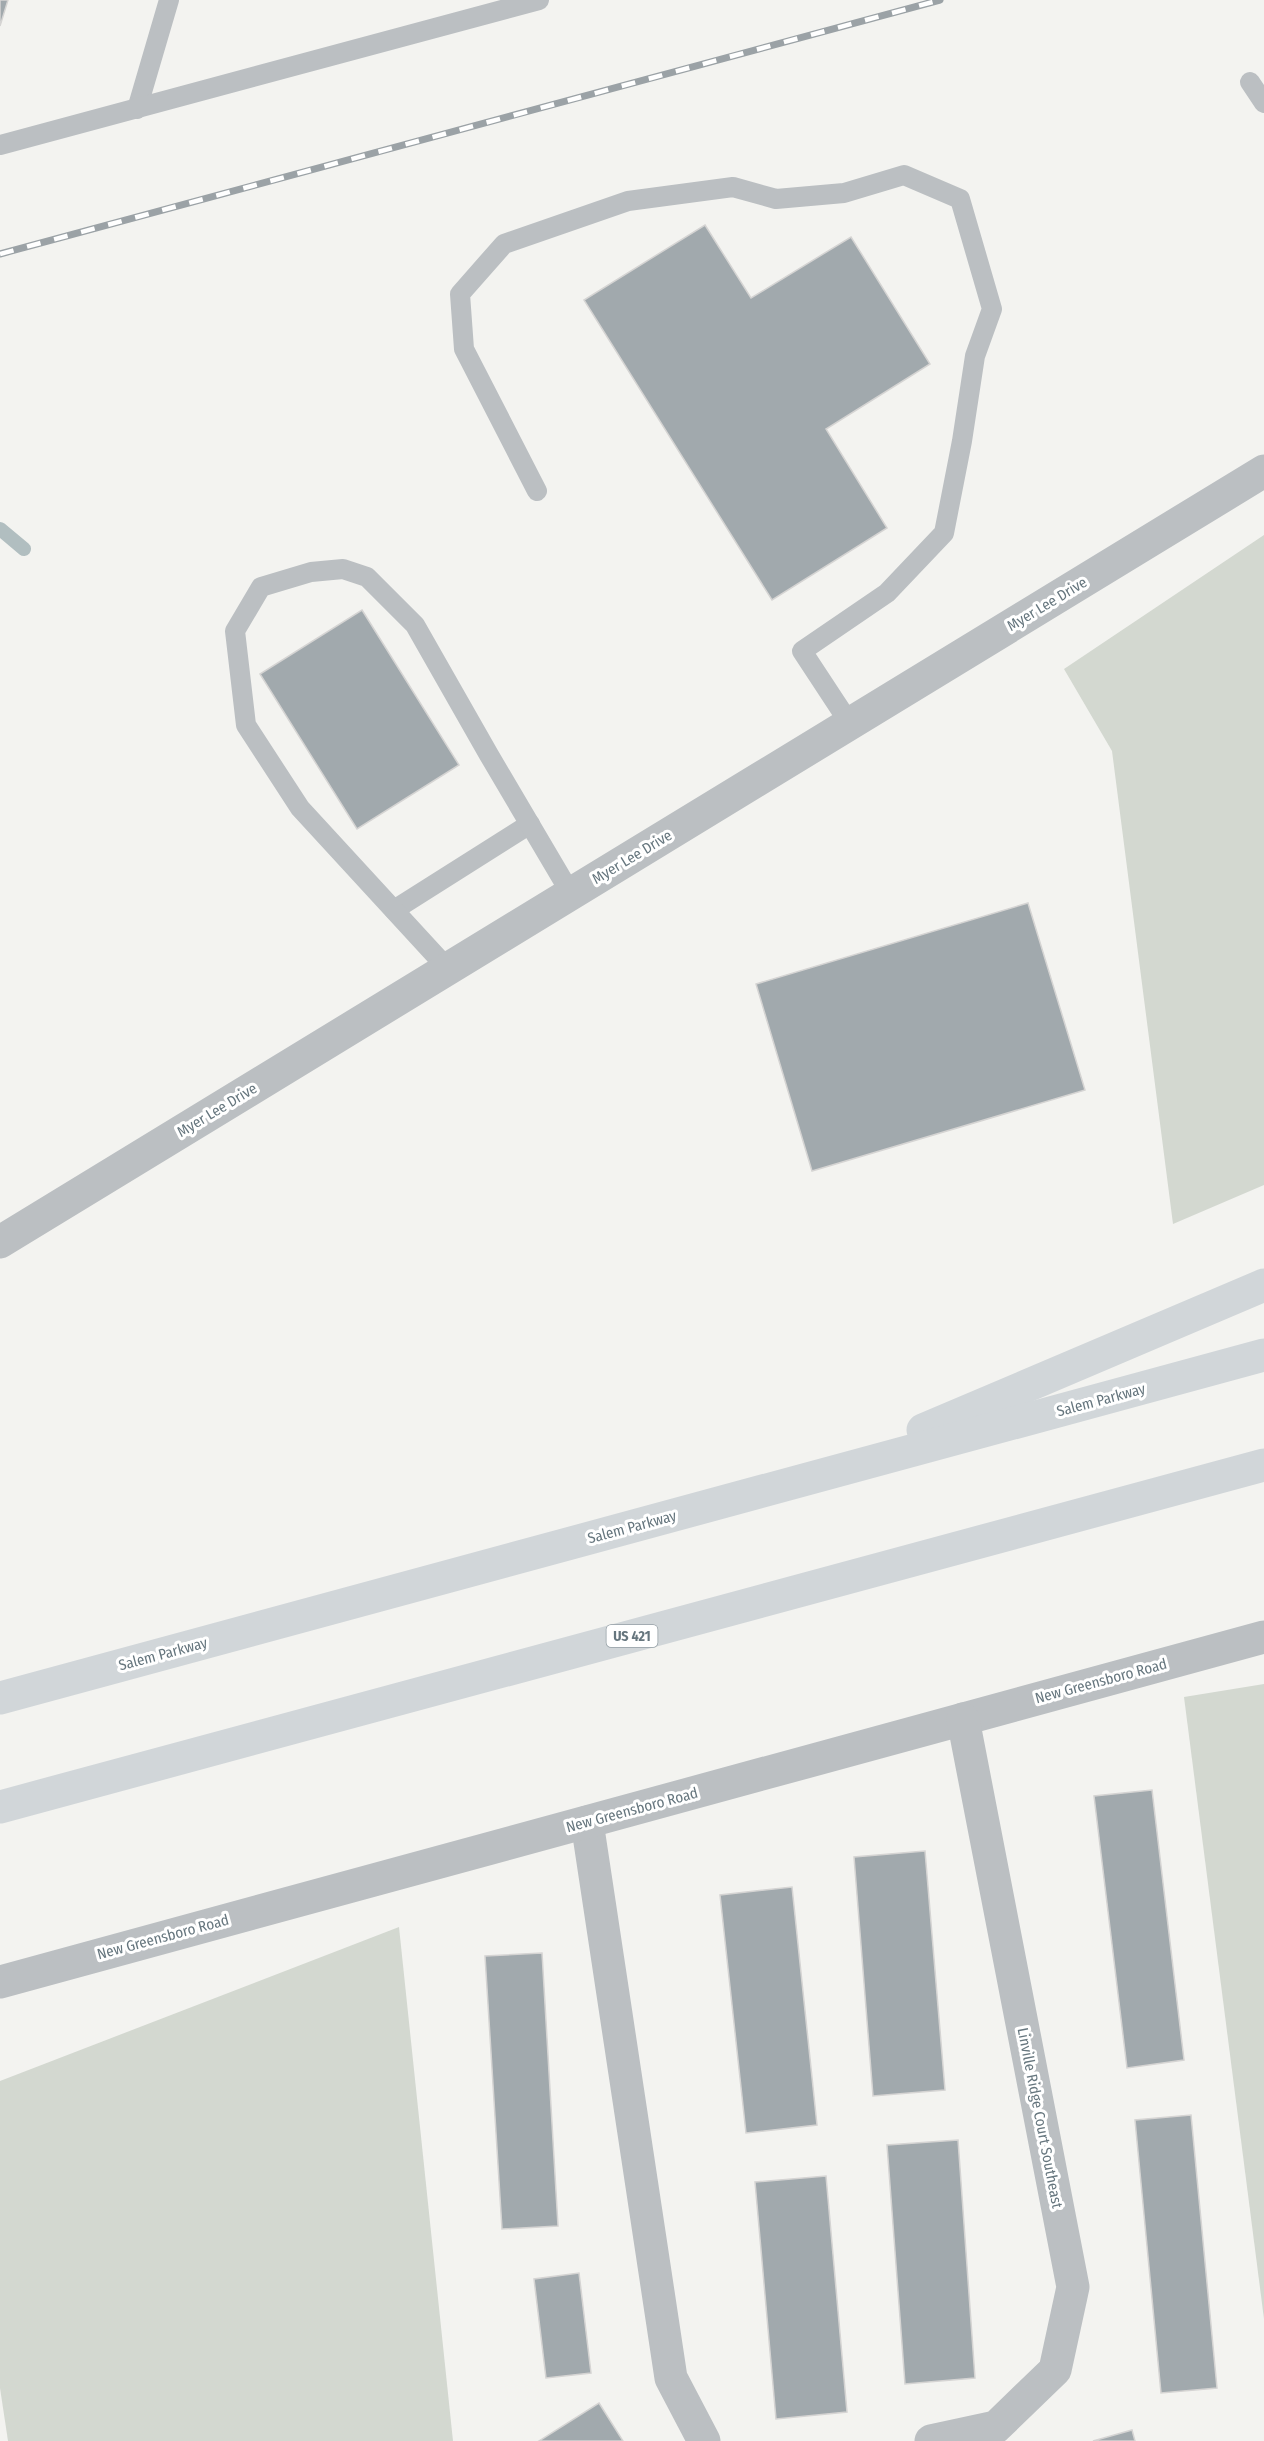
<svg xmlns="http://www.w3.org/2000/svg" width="1264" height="2441" viewBox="0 0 1264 2441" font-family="'Fira Sans Condensed',sans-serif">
<rect width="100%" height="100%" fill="#f3f3f0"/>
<!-- green -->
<g fill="#d3d8d0">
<path d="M1264,535V1185L1173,1224L1112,751L1064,669Z"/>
<path d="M1264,1684V2319L1184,1697Z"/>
<path d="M399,1927L453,2441H8L0,2388V2081Z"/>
</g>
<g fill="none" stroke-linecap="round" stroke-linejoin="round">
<!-- stream -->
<path stroke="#b1bec0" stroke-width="14" d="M0,529L24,549"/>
</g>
<!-- building -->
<g fill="#a1a9ad" stroke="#d5d4d3" stroke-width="1.5">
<path d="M0,0H8L0,26Z"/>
<path d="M705,225L751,298L851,237L930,364L826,429L887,528L772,600L584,300Z"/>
<path d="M362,610L459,765L357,829L260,674Z"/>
<path d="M1028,903L1085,1090L812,1171L756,984Z"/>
<path d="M1152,1790L1184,2060L1127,2068L1094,1796Z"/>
<path d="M925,1851L945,2090L873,2096L854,1857Z"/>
<path d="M792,1887L817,2125L746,2133L720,1895Z"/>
<path d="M542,1953L558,2226L502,2229L485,1956Z"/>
<path d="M1191,2115L1217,2388L1161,2393L1135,2120Z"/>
<path d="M958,2140L975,2378L905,2384L887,2145Z"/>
<path d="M826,2176L847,2412L776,2419L755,2182Z"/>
<path d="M579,2273L591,2373L546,2378L534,2279Z"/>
<path d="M599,2403L623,2441H539Z"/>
<path d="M1132,2430L1135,2441H1093Z"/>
</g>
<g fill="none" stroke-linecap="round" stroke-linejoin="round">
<!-- service -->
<g stroke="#bbbfc2" stroke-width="20">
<path d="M1250,82L1264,103"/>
<path d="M137,109L169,0"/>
<path d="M0,145L539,0"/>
<path d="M537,491L464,349L460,294L504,244L628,201L733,187L776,199L844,193L904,175L960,199L992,309L975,356L962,441L944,533L887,593L802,651L850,724"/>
<path d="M394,910L530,824"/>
<path d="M448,969L300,808L246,725L235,631L261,587L311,572L343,569L367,577L415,625L489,755L571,894"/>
</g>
<!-- minor -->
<g stroke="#bbbfc2" stroke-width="33">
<path d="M0,1242L1264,471"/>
<path d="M587,1822L671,2378L704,2441"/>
<path d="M0,1982L1264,1637"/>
<path d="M931,2441L996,2427L1055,2370L1073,2287L963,1719"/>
</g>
<!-- motorway -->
<g stroke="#d1d6d9" stroke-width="33">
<path d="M923,1430L1264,1285"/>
<path d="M0,1698L1264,1355"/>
<path d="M0,1807L1264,1465"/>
</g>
<!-- rail casing -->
<g stroke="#9ba2a6" stroke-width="7">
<path id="rail" d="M0,254L940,0"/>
</g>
<!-- rail -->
<use href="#rail" stroke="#fff" stroke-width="4.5" stroke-dasharray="14" stroke-linecap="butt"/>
</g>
<g text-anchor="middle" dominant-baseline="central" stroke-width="6" stroke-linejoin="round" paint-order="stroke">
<!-- shield labels -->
<rect fill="#fff" stroke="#949fa5" stroke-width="1.5" x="606.5" y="1625" width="51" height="22" rx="4.5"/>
<g font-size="14" font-weight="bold" fill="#66767e">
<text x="632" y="1636">US 421</text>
</g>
<!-- street labels -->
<g font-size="15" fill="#66767e" stroke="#fff">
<text transform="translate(1047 604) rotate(-31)">Myer Lee Drive</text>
<text transform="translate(632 857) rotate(-31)">Myer Lee Drive</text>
<text transform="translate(217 1110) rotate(-31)">Myer Lee Drive</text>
<text transform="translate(1101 1400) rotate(-15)">Salem Parkway</text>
<text transform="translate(632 1527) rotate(-15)">Salem Parkway</text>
<text transform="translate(163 1654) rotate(-15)">Salem Parkway</text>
<text transform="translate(1101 1681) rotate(-15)">New Greensboro Road</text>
<text transform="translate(632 1810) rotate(-15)">New Greensboro Road</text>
<text transform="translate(163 1937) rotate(-15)">New Greensboro Road</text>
<text transform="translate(1040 2118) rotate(79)">Linville Ridge Court Southeast</text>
</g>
</g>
</svg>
